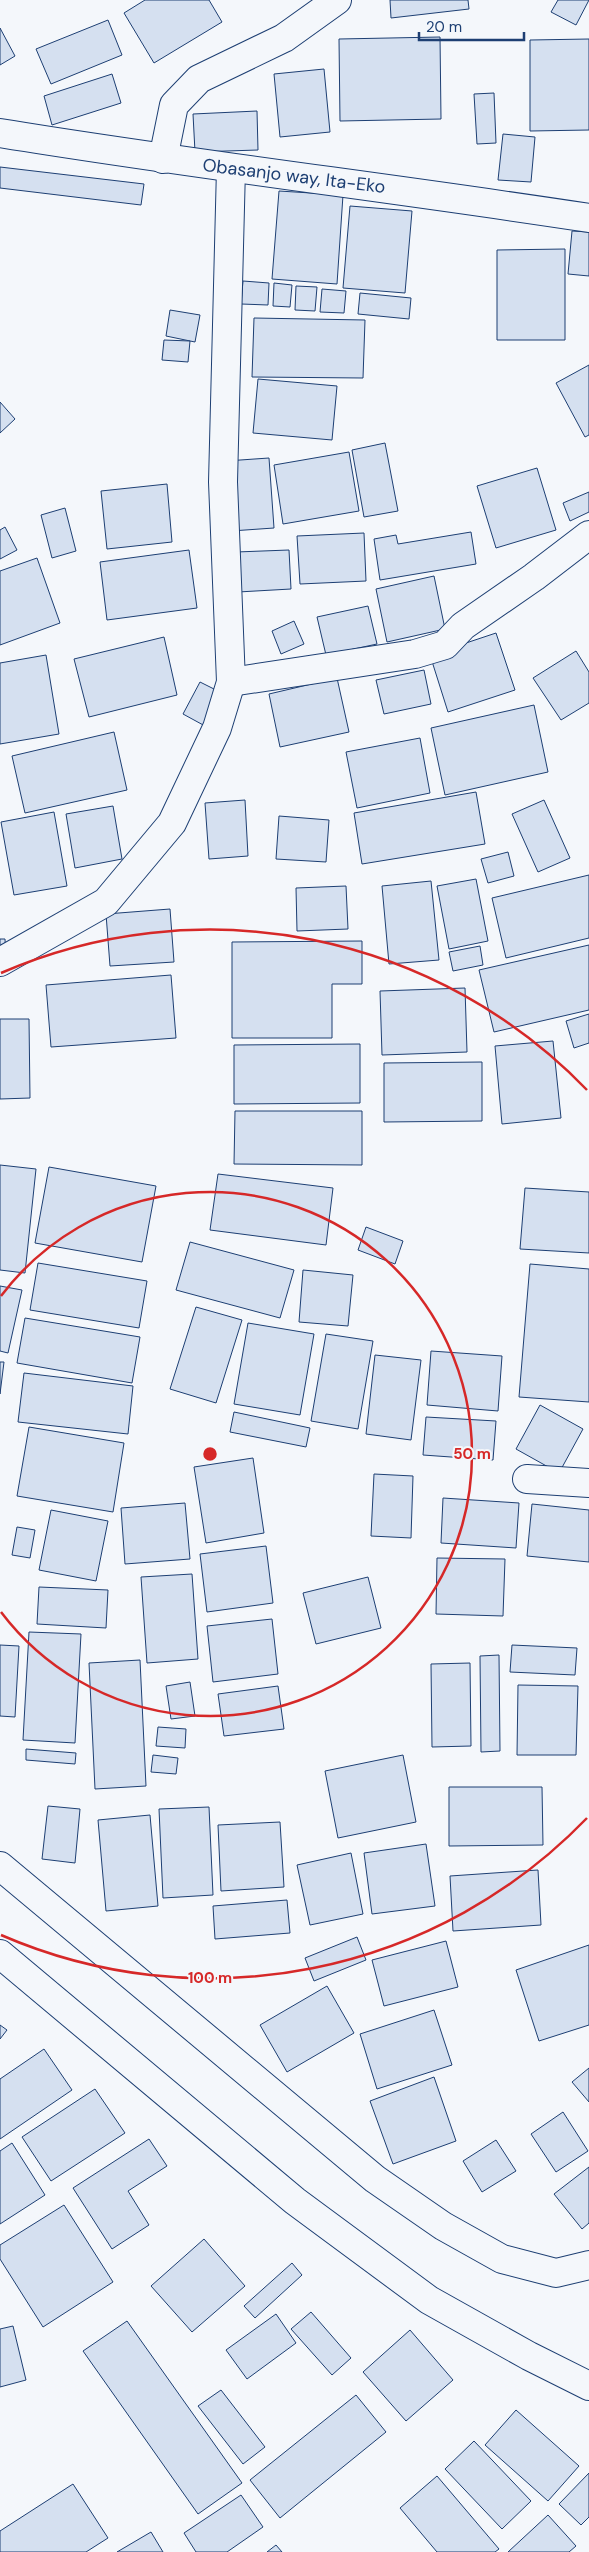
<svg xmlns="http://www.w3.org/2000/svg" width="589" height="2552" viewBox="0 0 589 2552" font-family="'DM Sans',sans-serif">
<rect width="100%" height="100%" fill="#f4f7fb"/>
<!-- building -->
<g fill="#d5e0f0" stroke="#1d3f73">
<path d="M145,0H209L222,22L154,63L124,13Z"/>
<path d="M390,0H468L469,9L391,18Z"/>
<path d="M558,0H589L576,25L551,12Z"/>
<path d="M108,20L122,55L51,84L36,49Z"/>
<path d="M0,28L15,56L0,65Z"/>
<path d="M440,37L441,119L340,121L339,39Z"/>
<path d="M589,39V130L530,131V40Z"/>
<path d="M324,69L330,132L280,137L274,74Z"/>
<path d="M112,74L121,103L52,125L44,96Z"/>
<path d="M494,93L496,143L477,144L474,94Z"/>
<path d="M257,111L258,150L195,152L193,114Z"/>
<path d="M503,134L535,137L531,182L498,180Z"/>
<path d="M0,167L144,184L141,205L0,188Z"/>
<path d="M279,191L343,195L337,284L272,279Z"/>
<path d="M350,206L412,211L405,293L343,288Z"/>
<path d="M572,231L589,232V276L568,274Z"/>
<path d="M565,249V340H497V250Z"/>
<path d="M243,281L269,283L268,305L241,304Z"/>
<path d="M274,283L292,285L290,307L273,306Z"/>
<path d="M296,286L317,287L315,311L295,310Z"/>
<path d="M322,289L346,291L344,313L320,312Z"/>
<path d="M360,293L411,298L409,319L358,314Z"/>
<path d="M170,310L200,315L195,342L166,336Z"/>
<path d="M254,318L365,320L363,378L252,377Z"/>
<path d="M164,340L190,341L188,362L162,360Z"/>
<path d="M589,365V435L585,437L556,383Z"/>
<path d="M258,379L337,386L332,440L253,433Z"/>
<path d="M0,402L15,419L0,433Z"/>
<path d="M385,443L398,511L364,517L352,450Z"/>
<path d="M349,452L359,511L283,524L274,465Z"/>
<path d="M269,458L274,528L231,531L226,461Z"/>
<path d="M537,468L556,530L496,548L477,486Z"/>
<path d="M167,484L172,542L107,549L101,491Z"/>
<path d="M589,492V512L570,521L563,503Z"/>
<path d="M65,508L76,551L52,558L41,515Z"/>
<path d="M5,527L17,550L0,559V530Z"/>
<path d="M471,532L476,564L380,580L374,539L396,535L398,544Z"/>
<path d="M364,533L366,581L300,584L297,536Z"/>
<path d="M189,550L197,608L107,620L100,562Z"/>
<path d="M289,550L291,589L238,592L236,552Z"/>
<path d="M37,558L60,623L0,645V571Z"/>
<path d="M434,576L445,629L387,642L376,589Z"/>
<path d="M368,606L377,644L326,655L317,617Z"/>
<path d="M294,621L304,644L281,654L272,631Z"/>
<path d="M496,633L515,690L448,712L430,655Z"/>
<path d="M164,637L177,695L89,717L74,659Z"/>
<path d="M576,651L589,672V703L561,720L533,678Z"/>
<path d="M46,655L59,734L0,744V663Z"/>
<path d="M424,670L431,704L384,714L376,680Z"/>
<path d="M337,678L349,732L280,747L269,694Z"/>
<path d="M200,682L222,693L205,726L183,714Z"/>
<path d="M534,705L548,772L445,795L431,728Z"/>
<path d="M114,732L127,790L25,813L12,756Z"/>
<path d="M420,738L430,793L357,808L346,752Z"/>
<path d="M476,792L485,844L362,864L354,813Z"/>
<path d="M245,800L248,856L209,859L205,803Z"/>
<path d="M544,800L570,858L538,872L512,814Z"/>
<path d="M113,806L122,859L75,868L66,814Z"/>
<path d="M54,812L67,886L14,895L1,822Z"/>
<path d="M279,816L329,820L326,862L276,859Z"/>
<path d="M508,852L514,876L488,883L481,859Z"/>
<path d="M589,875V938L506,958L492,898Z"/>
<path d="M476,879L488,941L449,949L437,886Z"/>
<path d="M431,881L439,960L389,964L382,886Z"/>
<path d="M346,886L348,929L297,931L296,888Z"/>
<path d="M170,909L174,962L110,966L106,914Z"/>
<path d="M0,939H5L6,958H0Z"/>
<path d="M362,941V984H332V1038H232V942Z"/>
<path d="M589,945V1010L494,1032L479,970Z"/>
<path d="M480,946L483,965L453,971L449,952Z"/>
<path d="M171,975L176,1038L51,1047L46,985Z"/>
<path d="M465,988L467,1052L382,1055L380,991Z"/>
<path d="M589,1014V1043L574,1048L566,1021Z"/>
<path d="M0,1019H29L30,1098L0,1099Z"/>
<path d="M553,1041L561,1118L502,1124L495,1046Z"/>
<path d="M360,1044V1103L234,1104V1045Z"/>
<path d="M482,1062V1121L384,1122V1063Z"/>
<path d="M235,1111H362V1165L234,1164Z"/>
<path d="M0,1165L36,1169L25,1273L0,1270Z"/>
<path d="M49,1167L156,1186L142,1262L35,1243Z"/>
<path d="M218,1174L333,1188L326,1245L210,1230Z"/>
<path d="M525,1188L589,1192V1253L520,1249Z"/>
<path d="M366,1227L403,1241L395,1264L358,1250Z"/>
<path d="M190,1242L294,1270L280,1318L176,1290Z"/>
<path d="M38,1263L147,1281L139,1328L30,1310Z"/>
<path d="M530,1264L589,1269V1402L519,1397Z"/>
<path d="M303,1270L353,1275L348,1326L299,1322Z"/>
<path d="M0,1286L22,1290L8,1353L0,1351Z"/>
<path d="M196,1307L242,1320L216,1403L170,1389Z"/>
<path d="M25,1318L140,1337L132,1383L17,1363Z"/>
<path d="M248,1323L314,1334L300,1415L234,1404Z"/>
<path d="M326,1334L373,1341L358,1429L311,1421Z"/>
<path d="M431,1351L502,1356L498,1411L427,1405Z"/>
<path d="M375,1355L421,1360L411,1440L366,1434Z"/>
<path d="M0,1362H4L0,1394Z"/>
<path d="M24,1373L133,1386L128,1434L18,1422Z"/>
<path d="M540,1405L583,1429L559,1473L516,1449Z"/>
<path d="M234,1412L310,1428L306,1447L230,1432Z"/>
<path d="M426,1417L496,1421L493,1460L423,1455Z"/>
<path d="M29,1427L124,1443L113,1512L17,1496Z"/>
<path d="M253,1458L264,1533L206,1543L194,1467Z"/>
<path d="M374,1474L413,1476L411,1538L371,1536Z"/>
<path d="M443,1498L519,1503L516,1548L441,1543Z"/>
<path d="M185,1503L190,1559L125,1564L121,1508Z"/>
<path d="M532,1504L589,1510V1562L527,1556Z"/>
<path d="M51,1510L108,1521L96,1581L39,1570Z"/>
<path d="M17,1527L35,1530L30,1558L12,1555Z"/>
<path d="M266,1546L273,1603L207,1612L200,1554Z"/>
<path d="M437,1558L505,1559L503,1616L436,1614Z"/>
<path d="M192,1574L198,1659L147,1663L141,1577Z"/>
<path d="M368,1577L381,1628L316,1644L303,1593Z"/>
<path d="M39,1587L108,1590L106,1628L37,1624Z"/>
<path d="M272,1619L278,1674L213,1682L207,1626Z"/>
<path d="M29,1632L81,1634L75,1743L23,1740Z"/>
<path d="M0,1645L19,1646L15,1717L0,1716Z"/>
<path d="M512,1645L577,1648L575,1675L510,1672Z"/>
<path d="M499,1655L500,1751L481,1752L480,1656Z"/>
<path d="M140,1660L146,1786L95,1789L89,1663Z"/>
<path d="M470,1663L471,1746L432,1747L431,1664Z"/>
<path d="M190,1682L195,1716L171,1719L166,1686Z"/>
<path d="M518,1685L578,1686L576,1755H517Z"/>
<path d="M278,1686L284,1729L224,1736L218,1694Z"/>
<path d="M158,1727L186,1729L185,1748L156,1746Z"/>
<path d="M26,1749L76,1753L75,1764L26,1760Z"/>
<path d="M153,1755L178,1758L176,1774L151,1772Z"/>
<path d="M403,1755L416,1822L338,1838L325,1771Z"/>
<path d="M449,1787H542L543,1845L449,1846Z"/>
<path d="M48,1806L80,1809L75,1863L42,1859Z"/>
<path d="M209,1807L213,1895L163,1898L159,1809Z"/>
<path d="M150,1815L158,1906L106,1911L98,1820Z"/>
<path d="M280,1822L284,1887L221,1891L218,1825Z"/>
<path d="M426,1844L435,1906L372,1914L364,1853Z"/>
<path d="M351,1853L363,1914L310,1925L297,1865Z"/>
<path d="M538,1870L541,1925L453,1931L450,1876Z"/>
<path d="M287,1900L290,1933L215,1939L213,1906Z"/>
<path d="M357,1937L366,1960L314,1981L305,1958Z"/>
<path d="M446,1941L458,1987L384,2006L372,1960Z"/>
<path d="M589,1945V2025L539,2041L516,1970Z"/>
<path d="M327,1986L354,2033L287,2072L260,2025Z"/>
<path d="M434,2010L452,2065L377,2089L360,2034Z"/>
<path d="M0,2025L7,2030L0,2039Z"/>
<path d="M44,2049L72,2090L0,2139V2079Z"/>
<path d="M589,2068V2102L572,2082Z"/>
<path d="M434,2077L456,2141L393,2164L370,2101Z"/>
<path d="M95,2089L125,2133L51,2181L22,2137Z"/>
<path d="M563,2112L588,2151L556,2172L531,2134Z"/>
<path d="M149,2139L167,2166L128,2191L149,2225L112,2249L73,2188Z"/>
<path d="M496,2140L516,2171L482,2192L463,2161Z"/>
<path d="M12,2143L45,2195L0,2224V2151Z"/>
<path d="M589,2167V2223L582,2229L554,2194Z"/>
<path d="M64,2205L113,2282L43,2327L0,2259V2245Z"/>
<path d="M204,2239L245,2286L192,2332L151,2286Z"/>
<path d="M292,2263L302,2275L255,2318L244,2306Z"/>
<path d="M311,2312L351,2358L332,2375L291,2329Z"/>
<path d="M276,2314L296,2343L247,2379L226,2350Z"/>
<path d="M127,2321L242,2483L198,2514L83,2351Z"/>
<path d="M13,2326L26,2380L0,2387V2329Z"/>
<path d="M410,2330L453,2380L406,2421L363,2372Z"/>
<path d="M221,2390L265,2447L243,2464L198,2406Z"/>
<path d="M356,2395L386,2432L280,2518L250,2480Z"/>
<path d="M516,2410L579,2466L548,2501L485,2445Z"/>
<path d="M474,2441L531,2501L502,2529L445,2469Z"/>
<path d="M589,2473V2517L581,2525L559,2504Z"/>
<path d="M437,2476L499,2549L495,2552H437L400,2508Z"/>
<path d="M73,2484L108,2538L86,2552H0V2531Z"/>
<path d="M241,2495L263,2527L227,2552H196L184,2533Z"/>
<path d="M548,2515L576,2546L569,2552H508Z"/>
<path d="M151,2532L163,2552H117Z"/>
<path d="M276,2545L282,2552H267Z"/>
</g>
<g fill="none" stroke-linecap="round" stroke-linejoin="round">
<!-- minor casing -->
<g stroke="#1d3f73" stroke-width="30">
<g id="minor">
<path d="M0,133C196,165 393,188 589,218"/>
<path d="M163,159L174,105L199,79L284,38L337,0"/>
<path d="M231,682L415,654L445,645L463,626L534,577L589,535"/>
<path d="M0,962L106,902L172,823L217,728L231,682L223,482L231,168"/>
<path d="M527,1479L589,1483"/>
</g>
</g>
<!-- highway casing -->
<g stroke="#1d3f73" stroke-width="30">
<g id="highway">
<path d="M0,1866L375,2179L443,2226L502,2259L556,2273L589,2265"/>
<path d="M0,1954L295,2201L429,2300L529,2356L589,2386"/>
</g>
</g>
<!-- minor -->
<use href="#minor" stroke="#f4f7fb" stroke-width="28"/>
<!-- highway -->
<use href="#highway" stroke="#f4f7fb" stroke-width="28"/>
</g>
<!-- distance rings -->
<g fill="none" stroke="#d62828" stroke-width="2.5">
<path d="M1 1296A262 262 0 1 1 1 1612"/>
<path d="M587 1818A524 524 0 0 1 1 1935M1 973A524 524 0 0 1 587 1090"/>
</g>
<g text-anchor="middle" dominant-baseline="central" stroke-width="4" stroke-linejoin="round" paint-order="stroke">
<!-- street labels -->
<g font-size="18" fill="#1d3f73" stroke="#f4f7fb">
<text transform="translate(294 176) rotate(7)">Obasanjo way, Ita-Eko</text>
</g>
</g>
<circle cx="210" cy="1454" r="8" fill="#d62828" stroke="#f4f7fb" stroke-width="2.5"/>
<g font-size="15" text-anchor="middle" font-weight="bold" fill="#d62828" stroke="#f4f7fb" stroke-width="4" stroke-linejoin="round" paint-order="stroke">
<text x="472" y="1459">50 m</text>
<text x="210" y="1983">100 m</text>
</g>
<!-- scale -->
<path d="M419 32v8h105v-8" fill="none" stroke="#1d3f73" stroke-width="2.5"/>
<text x="426" y="32" font-size="15" fill="#1d3f73" stroke="#f4f7fb" stroke-width="4" paint-order="stroke">20 m</text>
</svg>
